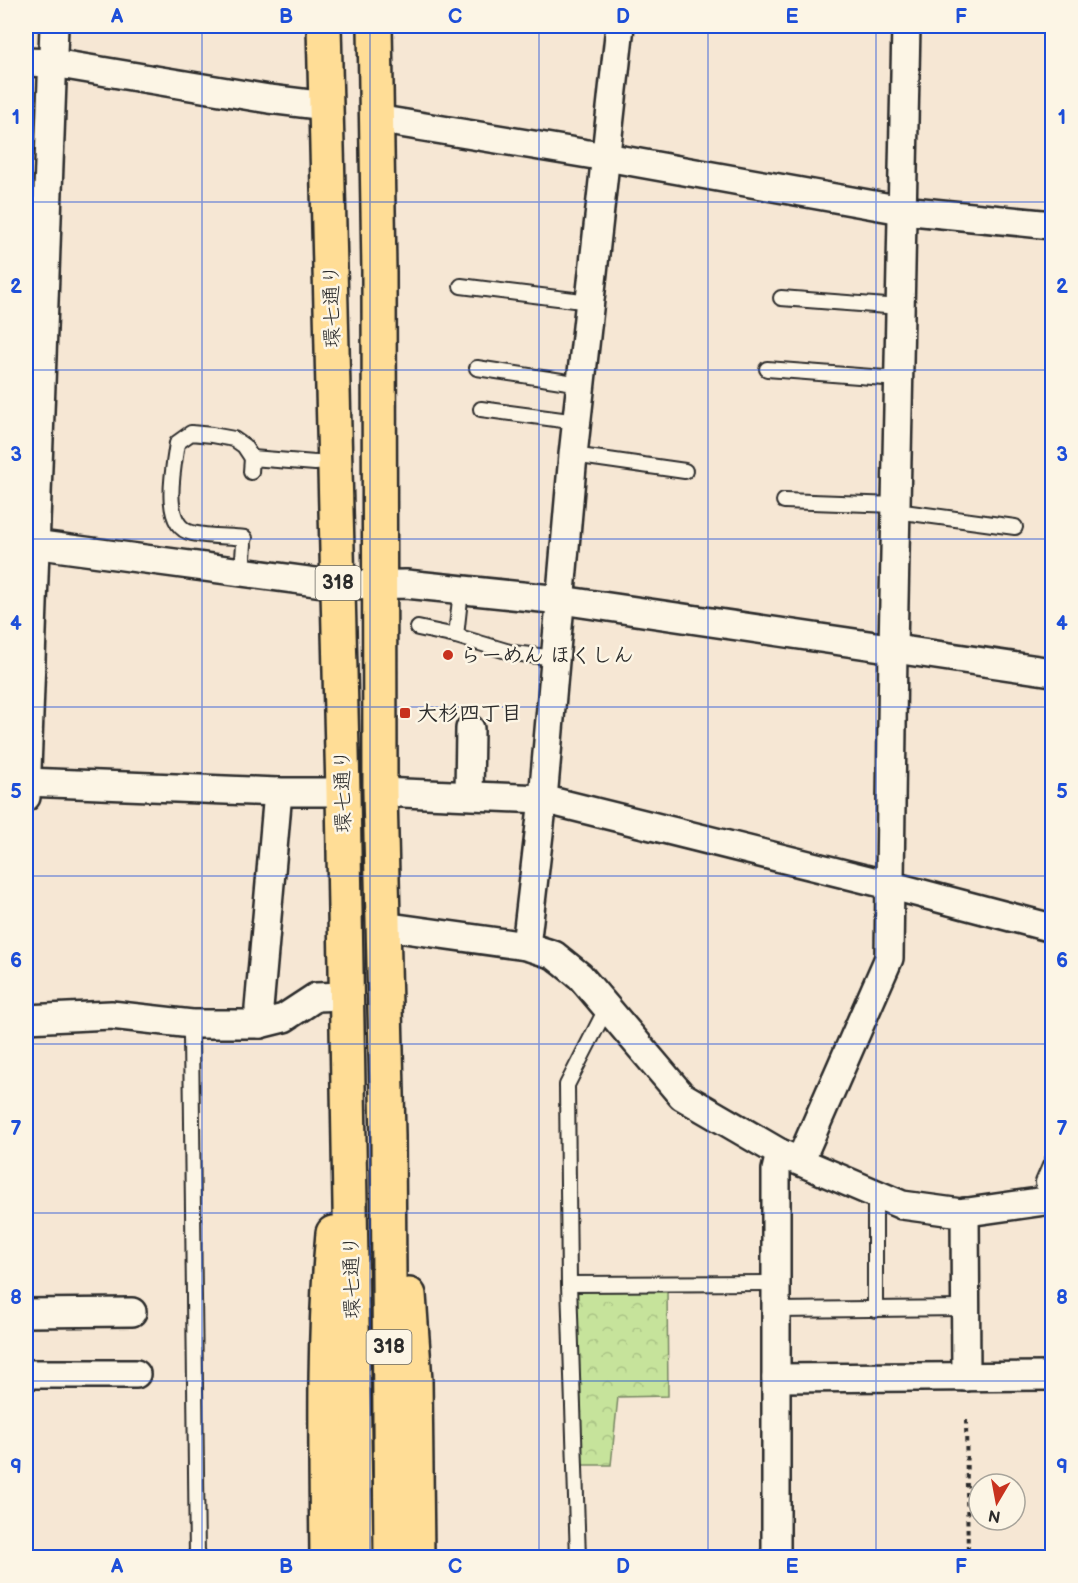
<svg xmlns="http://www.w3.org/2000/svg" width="1078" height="1583" viewBox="0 0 1078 1583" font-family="'Balsamiq Sans','Klee One',sans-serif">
<defs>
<pattern id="park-crowns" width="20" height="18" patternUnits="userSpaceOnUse" patternTransform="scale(1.5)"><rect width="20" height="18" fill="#c6e39b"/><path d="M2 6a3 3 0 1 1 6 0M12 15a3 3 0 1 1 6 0" fill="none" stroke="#aac386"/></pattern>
</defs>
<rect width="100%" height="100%" fill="#f6e7d4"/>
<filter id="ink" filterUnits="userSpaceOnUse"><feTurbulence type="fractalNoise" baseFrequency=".0167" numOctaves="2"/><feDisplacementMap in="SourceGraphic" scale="12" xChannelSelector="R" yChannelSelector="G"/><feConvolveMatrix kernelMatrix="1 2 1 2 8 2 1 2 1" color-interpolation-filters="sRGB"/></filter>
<g filter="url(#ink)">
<!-- park -->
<path fill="url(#park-crowns)" stroke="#788763" stroke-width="1.5" d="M667,1289L668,1396L618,1397L611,1465H579L573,1291Z"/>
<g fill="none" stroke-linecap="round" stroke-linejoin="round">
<!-- lane casing -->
<g stroke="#2b2b2b" stroke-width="18">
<g id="lane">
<path d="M461,286L590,302"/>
<path d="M781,298L900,307"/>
<path d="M477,368L581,384"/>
<path d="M767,369L898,379"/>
<path d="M481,409L577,422"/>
<path d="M573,455L685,471"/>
<path d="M251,472L252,458L315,463L335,461"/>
<path d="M784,501L896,505"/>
<path d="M896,511L1015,527"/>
<path d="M245,538C228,536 209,537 192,533C160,526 174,466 177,443L191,433L212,435L234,439L244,446L252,458"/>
<path d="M242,572L244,544"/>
<path d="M418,628L456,636L513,653L556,658"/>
<path d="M456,636L461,590"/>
<path d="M192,1024L191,1036L197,1558"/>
<path d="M1045,1201L1043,1182L1052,1161"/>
<path d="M569,1284L776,1283"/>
<path d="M776,1310L965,1308"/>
<path d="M875,1310V1204L879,1194"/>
<path d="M578,1558L569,1284L567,1085L607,1007"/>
</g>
</g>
<!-- street casing -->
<g stroke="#2b2b2b" stroke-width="32">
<g id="street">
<path d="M26,62L53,63L269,99L326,106"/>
<path d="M376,119L606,157L902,210L1052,225"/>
<path d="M26,543L338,585L406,584L561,600L1052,672"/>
<path d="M26,782L278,792H343"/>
<path d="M380,792L543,799L889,885L1052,928"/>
<path d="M469,795L470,729"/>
<path d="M26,797L54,26"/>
<path d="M383,926L526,946L554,955L580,976L682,1096L780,1153L902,1205L961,1213L1052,1200"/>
<path d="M526,946L543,799L573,455L620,26"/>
<path d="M26,1019L111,1015L192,1024H260L284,1018L316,997L346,996"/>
<path d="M260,1024L259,1008L278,792"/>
<path d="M800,1161L889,958L893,649L906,26"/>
<path d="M965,1212L966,1377"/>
<path d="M26,1313L132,1312"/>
<path d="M26,1374H136"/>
<path d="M776,1378L1050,1376"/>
<path d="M776,1558V1170L780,1153"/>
</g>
</g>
<!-- primary casing -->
<g stroke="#2b2b2b" stroke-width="38">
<g id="primary">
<path d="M324,26L343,792L356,1558"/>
<path d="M375,26L379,272L380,792L388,1136L391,1558"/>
<path d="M409,1295L415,1381L417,1558"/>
<path d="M327,1558C326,1449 323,1341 333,1233"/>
</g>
</g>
<!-- path -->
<path stroke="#2b2b2b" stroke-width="4" stroke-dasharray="4.5 4.5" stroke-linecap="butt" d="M966,1420L968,1558"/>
<!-- lane -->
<use href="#lane" stroke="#fcf5e5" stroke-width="14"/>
<!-- street -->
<use href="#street" stroke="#fcf5e5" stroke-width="27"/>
<!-- primary -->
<use href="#primary" stroke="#ffdd96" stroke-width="33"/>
</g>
</g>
<!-- grid -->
<path fill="none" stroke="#1d4ed8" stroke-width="1.5" stroke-opacity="0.55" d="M202,26V1558M370,26V1558M539,26V1558M708,26V1558M876,26V1558M26,202H1052M26,370H1052M26,539H1052M26,707H1052M26,876H1052M26,1044H1052M26,1213H1052M26,1381H1052"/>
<!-- markers -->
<g fill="#c8321e" stroke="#fcf5e5" stroke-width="2">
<circle cx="448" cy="655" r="6"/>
<rect x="399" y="707" width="12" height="12" rx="3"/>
</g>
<g text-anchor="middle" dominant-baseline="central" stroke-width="5" stroke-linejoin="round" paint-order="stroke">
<!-- shield labels -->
<g fill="#fcf5e5" stroke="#6a6863" stroke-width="1.5">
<rect x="315.5" y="566" width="45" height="34" rx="4.5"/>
<rect x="366.5" y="1330" width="45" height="34" rx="4.5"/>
</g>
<g font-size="20" font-weight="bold" fill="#2b2b2b">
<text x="338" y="583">318</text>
<text x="389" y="1347">318</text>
</g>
<!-- street labels -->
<g font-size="21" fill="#2b2b2b" stroke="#fcf5e5">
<text transform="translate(332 306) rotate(-91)">環七通り</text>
<text transform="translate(343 791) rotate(-91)">環七通り</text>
<text transform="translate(352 1277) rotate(-91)">環七通り</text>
</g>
<!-- poi labels -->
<g font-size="21" font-weight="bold" fill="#2b2b2b" stroke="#fcf5e5" text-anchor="start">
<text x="460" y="655">らーめん ほくしん</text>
<text x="417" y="713">大杉四丁目</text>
</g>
</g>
<!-- margin -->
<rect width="1078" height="1583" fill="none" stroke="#fcf5e5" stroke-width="66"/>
<!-- north arrow -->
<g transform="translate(997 1502) rotate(190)"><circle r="28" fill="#fcf5e5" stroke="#a8a49b" stroke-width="1.5"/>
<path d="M0-4.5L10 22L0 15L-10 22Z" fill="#c8321e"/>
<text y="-9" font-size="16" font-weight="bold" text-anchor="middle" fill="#2b2b2b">N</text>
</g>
<rect x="33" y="33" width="1012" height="1517" fill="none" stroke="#1d4ed8" stroke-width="2"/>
<g font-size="20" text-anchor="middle" font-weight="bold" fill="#1d4ed8">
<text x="117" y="23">A</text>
<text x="286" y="23">B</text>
<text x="455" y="23">C</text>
<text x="623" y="23">D</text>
<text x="792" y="23">E</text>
<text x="961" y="23">F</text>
<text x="16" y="124">1</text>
<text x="1062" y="124">1</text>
<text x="16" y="293">2</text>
<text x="1062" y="293">2</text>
<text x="16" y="461">3</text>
<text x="1062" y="461">3</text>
<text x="16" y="630">4</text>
<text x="1062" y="630">4</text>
<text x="16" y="798">5</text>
<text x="1062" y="798">5</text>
<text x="16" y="967">6</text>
<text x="1062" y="967">6</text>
<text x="16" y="1135">7</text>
<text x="1062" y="1135">7</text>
<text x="16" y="1304">8</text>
<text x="1062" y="1304">8</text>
<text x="16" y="1473">9</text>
<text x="1062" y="1473">9</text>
<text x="117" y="1573">A</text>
<text x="286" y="1573">B</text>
<text x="455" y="1573">C</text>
<text x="623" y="1573">D</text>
<text x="792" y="1573">E</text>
<text x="961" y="1573">F</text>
</g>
</svg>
